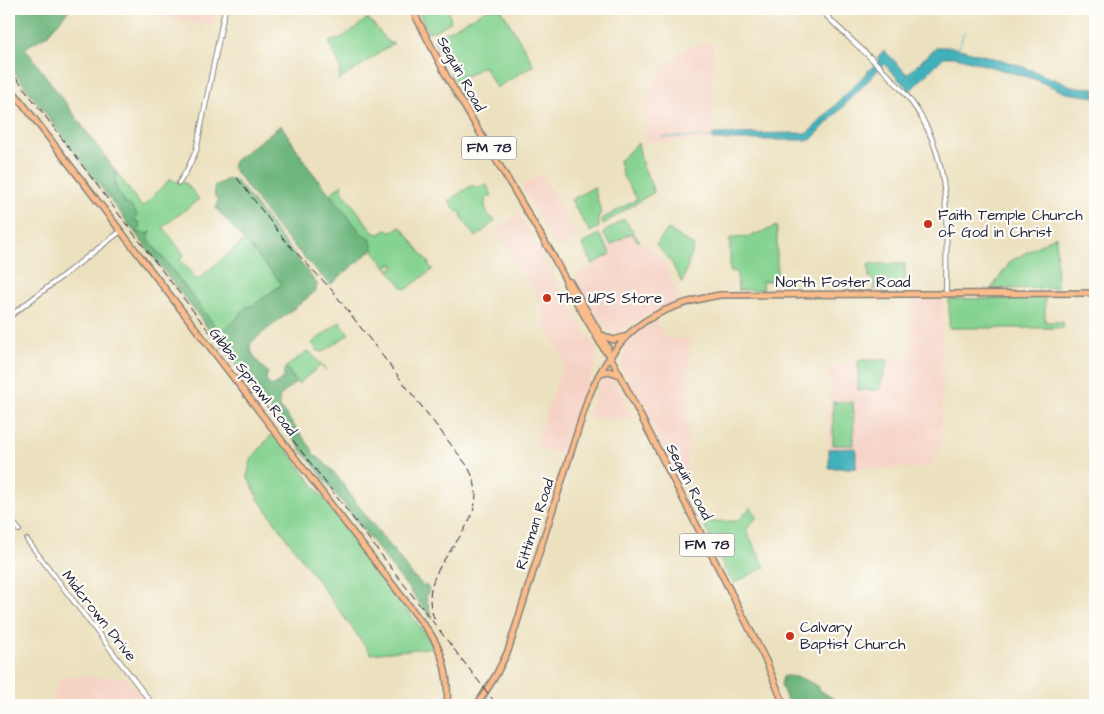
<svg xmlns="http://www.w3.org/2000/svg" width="1104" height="714" viewBox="0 0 1104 714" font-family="'Architects Daughter',sans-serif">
<rect width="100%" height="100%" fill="#fdfcf7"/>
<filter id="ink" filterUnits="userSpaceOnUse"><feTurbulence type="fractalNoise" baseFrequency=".02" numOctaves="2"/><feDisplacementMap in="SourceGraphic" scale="10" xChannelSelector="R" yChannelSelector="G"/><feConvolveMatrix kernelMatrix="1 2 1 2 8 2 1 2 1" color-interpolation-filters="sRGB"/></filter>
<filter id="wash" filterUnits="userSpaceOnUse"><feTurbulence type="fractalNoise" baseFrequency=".0096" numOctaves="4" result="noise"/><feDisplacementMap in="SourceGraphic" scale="20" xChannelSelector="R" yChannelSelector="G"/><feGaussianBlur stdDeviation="1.12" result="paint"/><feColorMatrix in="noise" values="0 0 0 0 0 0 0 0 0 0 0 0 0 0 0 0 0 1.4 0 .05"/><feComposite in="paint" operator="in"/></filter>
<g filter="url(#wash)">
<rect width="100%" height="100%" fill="#ece1bf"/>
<!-- built -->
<g fill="#f6d2c5">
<path d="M129,9H217L213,27Z"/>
<path d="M713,41V141L645,142L644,119L646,100L659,74L666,65L681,52L701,44Z"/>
<path d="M541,174L578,238L557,249L521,186Z"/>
<path d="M518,214L593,344L596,346L595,367L592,371L567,452L560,455L535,446L561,370H563L564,359L556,344L542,326L545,316L532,287L496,230Z"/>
<path d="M631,233L638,242L640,240L659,257L666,267L680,300L640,318L617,333L607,331L573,278L594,266L593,264L610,254L607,247Z"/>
<path d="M911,299H943L941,446L930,468H829V370L856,359H911Z"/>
<path d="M656,321L665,339L690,338L686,492L622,366L625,345L634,335Z"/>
<path d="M605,374L613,377L634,419L587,418L601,378Z"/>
<path d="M61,676L127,678L147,705H52Z"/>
</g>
<!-- green -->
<g fill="#86d391" stroke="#547a66">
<path d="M417,9H448L451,22L434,31L428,32Z"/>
<path d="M488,9H501L534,65L496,88L484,66L466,76L464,75L461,77V79L457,82L450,73L451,71L434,42L446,32Z"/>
<path d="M368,18L389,43H394L338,81L341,68L329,42C344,39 356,27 368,18Z"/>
<path d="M638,143L642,163L654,192L603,224L602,219L637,199L623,176L619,161Z"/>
<path d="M117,173L142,207L170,179L177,182L186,183L199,199L163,227L184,255L180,260L197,280L245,240L282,284L254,305L241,312L236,320L227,328L222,330L216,327L149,240V234L152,232L148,234L136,233L140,229L135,221L136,215C125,204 110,189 117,173Z"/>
<path d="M342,184L343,192L374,233L379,234L388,229L391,233L398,227L402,228L429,263L428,265L433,269L407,289L403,288L388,269H392L395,265L390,264L387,268L374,252L370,238L362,234L330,194Z"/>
<path d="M486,184L492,195L485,200L486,202L484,205L486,206L485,208L491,219L493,218L495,221L476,237L463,220L460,211L457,212L449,201L453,197L473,185L474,187L478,188Z"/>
<path d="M594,187L601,213L598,217L599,227L590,232L571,200Z"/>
<path d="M622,220H625L633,231L632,232L640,240L638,242L631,233L611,245L603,233Z"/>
<path d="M777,226V281H762L763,290H738L737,272L730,271V238L748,237Z"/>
<path d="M668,229L694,246L682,283L670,260L656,245Z"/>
<path d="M599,234L611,254L593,264L582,244Z"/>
<path d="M1056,236L1057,288L991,289L1011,261Z"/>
<path d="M868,264H905V290L873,289L874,281L869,277Z"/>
<path d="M1045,298V322H1063V328H949V299Z"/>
<path d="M340,322L349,334L323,352L318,351L312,343Z"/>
<path d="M309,351L326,371L321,365L298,384L286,367L306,352Z"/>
<path d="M858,360H888L879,390H858Z"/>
<path d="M833,402H853L854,445H833Z"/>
<path d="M273,433L285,447L435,647L371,654L259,500L247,476L252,458Z"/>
<path d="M751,507L757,517L746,530L765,567L734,583L727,574L703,523L705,522L738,521Z"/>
</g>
<!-- forest -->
<g fill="#6cb57b" stroke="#476c5b">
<path d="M9,9H70L47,35L25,48L117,173C110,189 121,191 125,204L130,205L137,214L135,221L139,222L140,229L136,232L148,234L152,231L149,234V240L216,327L222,330L227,327L235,320L246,307L254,305L282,284L216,208L218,199L215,197L214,186L228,179H233L240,185L318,285L316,287V291L255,339L250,344C250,355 261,365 268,373L266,378L268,384L273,386L284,377V371L286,367L296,382L279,397L280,407L312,449L313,454C331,465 342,483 354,500C373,526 395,550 413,577L416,578L423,586L426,585L429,589L426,597L432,619L157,262L9,65Z"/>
<path d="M281,125L309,168L362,234L370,238L373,249L330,285L278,229L232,167L234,161Z"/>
<path d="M785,676C798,676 809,680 819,688L818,689L843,705H789L781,685L783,677Z"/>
</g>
<!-- water -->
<g fill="#40b0ba" stroke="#31697a">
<path d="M937,47H952L1016,64L1073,87L1095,88V97L1066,93L1034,79L956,57H944L910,91L884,64L811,140H713V134L808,133L879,60L877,58L884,50L907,74Z"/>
<path d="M856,448V468H829V449Z"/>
</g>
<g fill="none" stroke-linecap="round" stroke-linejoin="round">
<!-- stream -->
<g stroke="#40b0ba" stroke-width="1">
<path d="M959,48L964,32"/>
<path d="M662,137H713"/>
</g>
</g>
</g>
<g filter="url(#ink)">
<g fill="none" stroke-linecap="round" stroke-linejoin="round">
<!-- minor casing -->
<g stroke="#87827d" stroke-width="6">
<g id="minor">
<path d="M820,9C846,37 877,61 902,90C955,151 946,219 946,294"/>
<path d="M179,183L187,170L196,151L225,9"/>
<path d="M9,317L121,231"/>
<path d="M9,517L19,530"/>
<path d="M27,540L153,705"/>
</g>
</g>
<!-- major casing -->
<g stroke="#87827d" stroke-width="8">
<g id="major">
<path d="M412,9L447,77L552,254L566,281V284L605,351L608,352L766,661L784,705"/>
<path d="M9,86L430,633C445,656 449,679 447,705"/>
<path d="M566,281L570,282L608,348V352"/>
<path d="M602,335L613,340L624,337"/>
<path d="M600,373L609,371L620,375"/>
<path d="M477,705L496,675L508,651L588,398C616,332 649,307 720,295L1095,293"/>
</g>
</g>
<!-- minor -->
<use href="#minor" stroke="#fff" stroke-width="4"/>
<!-- major -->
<use href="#major" stroke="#f9bc8a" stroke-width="5"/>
<!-- rail -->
<g stroke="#22223b" stroke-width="1" stroke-dasharray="8 4" stroke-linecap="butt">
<path d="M9,68L127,225L497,705"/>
<path d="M237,178L287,243L331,289L466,464C507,528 405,561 436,622"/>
</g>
</g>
</g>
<!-- markers -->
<g fill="#c8321e" stroke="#fdfcf7" stroke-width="2">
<circle cx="928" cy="224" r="5"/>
<circle cx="547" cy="298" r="5"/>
<circle cx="790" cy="636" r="5"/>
</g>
<g text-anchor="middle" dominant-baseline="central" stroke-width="4.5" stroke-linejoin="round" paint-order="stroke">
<!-- shield labels -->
<g fill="#fdfcf7" stroke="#646373" stroke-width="1">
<rect x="461.5" y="136.5" width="55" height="23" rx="4"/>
<rect x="679.5" y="533.5" width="55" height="23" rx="4"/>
</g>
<g font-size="14" font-weight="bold" fill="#22223b">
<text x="489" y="148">FM 78</text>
<text x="707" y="545">FM 78</text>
</g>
<!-- street labels -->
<g font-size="15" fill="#22223b" stroke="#fdfcf7">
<text transform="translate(461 74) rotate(61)">Seguin Road</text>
<text x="843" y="282">North Foster Road</text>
<text transform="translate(253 382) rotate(52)">Gibbs Sprawl Road</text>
<text transform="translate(689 482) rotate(63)">Seguin Road</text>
<text transform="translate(535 524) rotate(-72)">Rittiman Road</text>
<text transform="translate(99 616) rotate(52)">Midcrown Drive</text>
</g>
<!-- poi labels -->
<g font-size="15" fill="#22223b" stroke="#fdfcf7" text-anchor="start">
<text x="938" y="215">Faith Temple Church<tspan x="938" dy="17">of God in Christ</tspan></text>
<text x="557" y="298">The UPS Store</text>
<text x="800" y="627">Calvary<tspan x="800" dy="17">Baptist Church</tspan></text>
</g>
</g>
<!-- margin -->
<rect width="1104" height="714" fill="none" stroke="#fdfcf7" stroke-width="30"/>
</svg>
